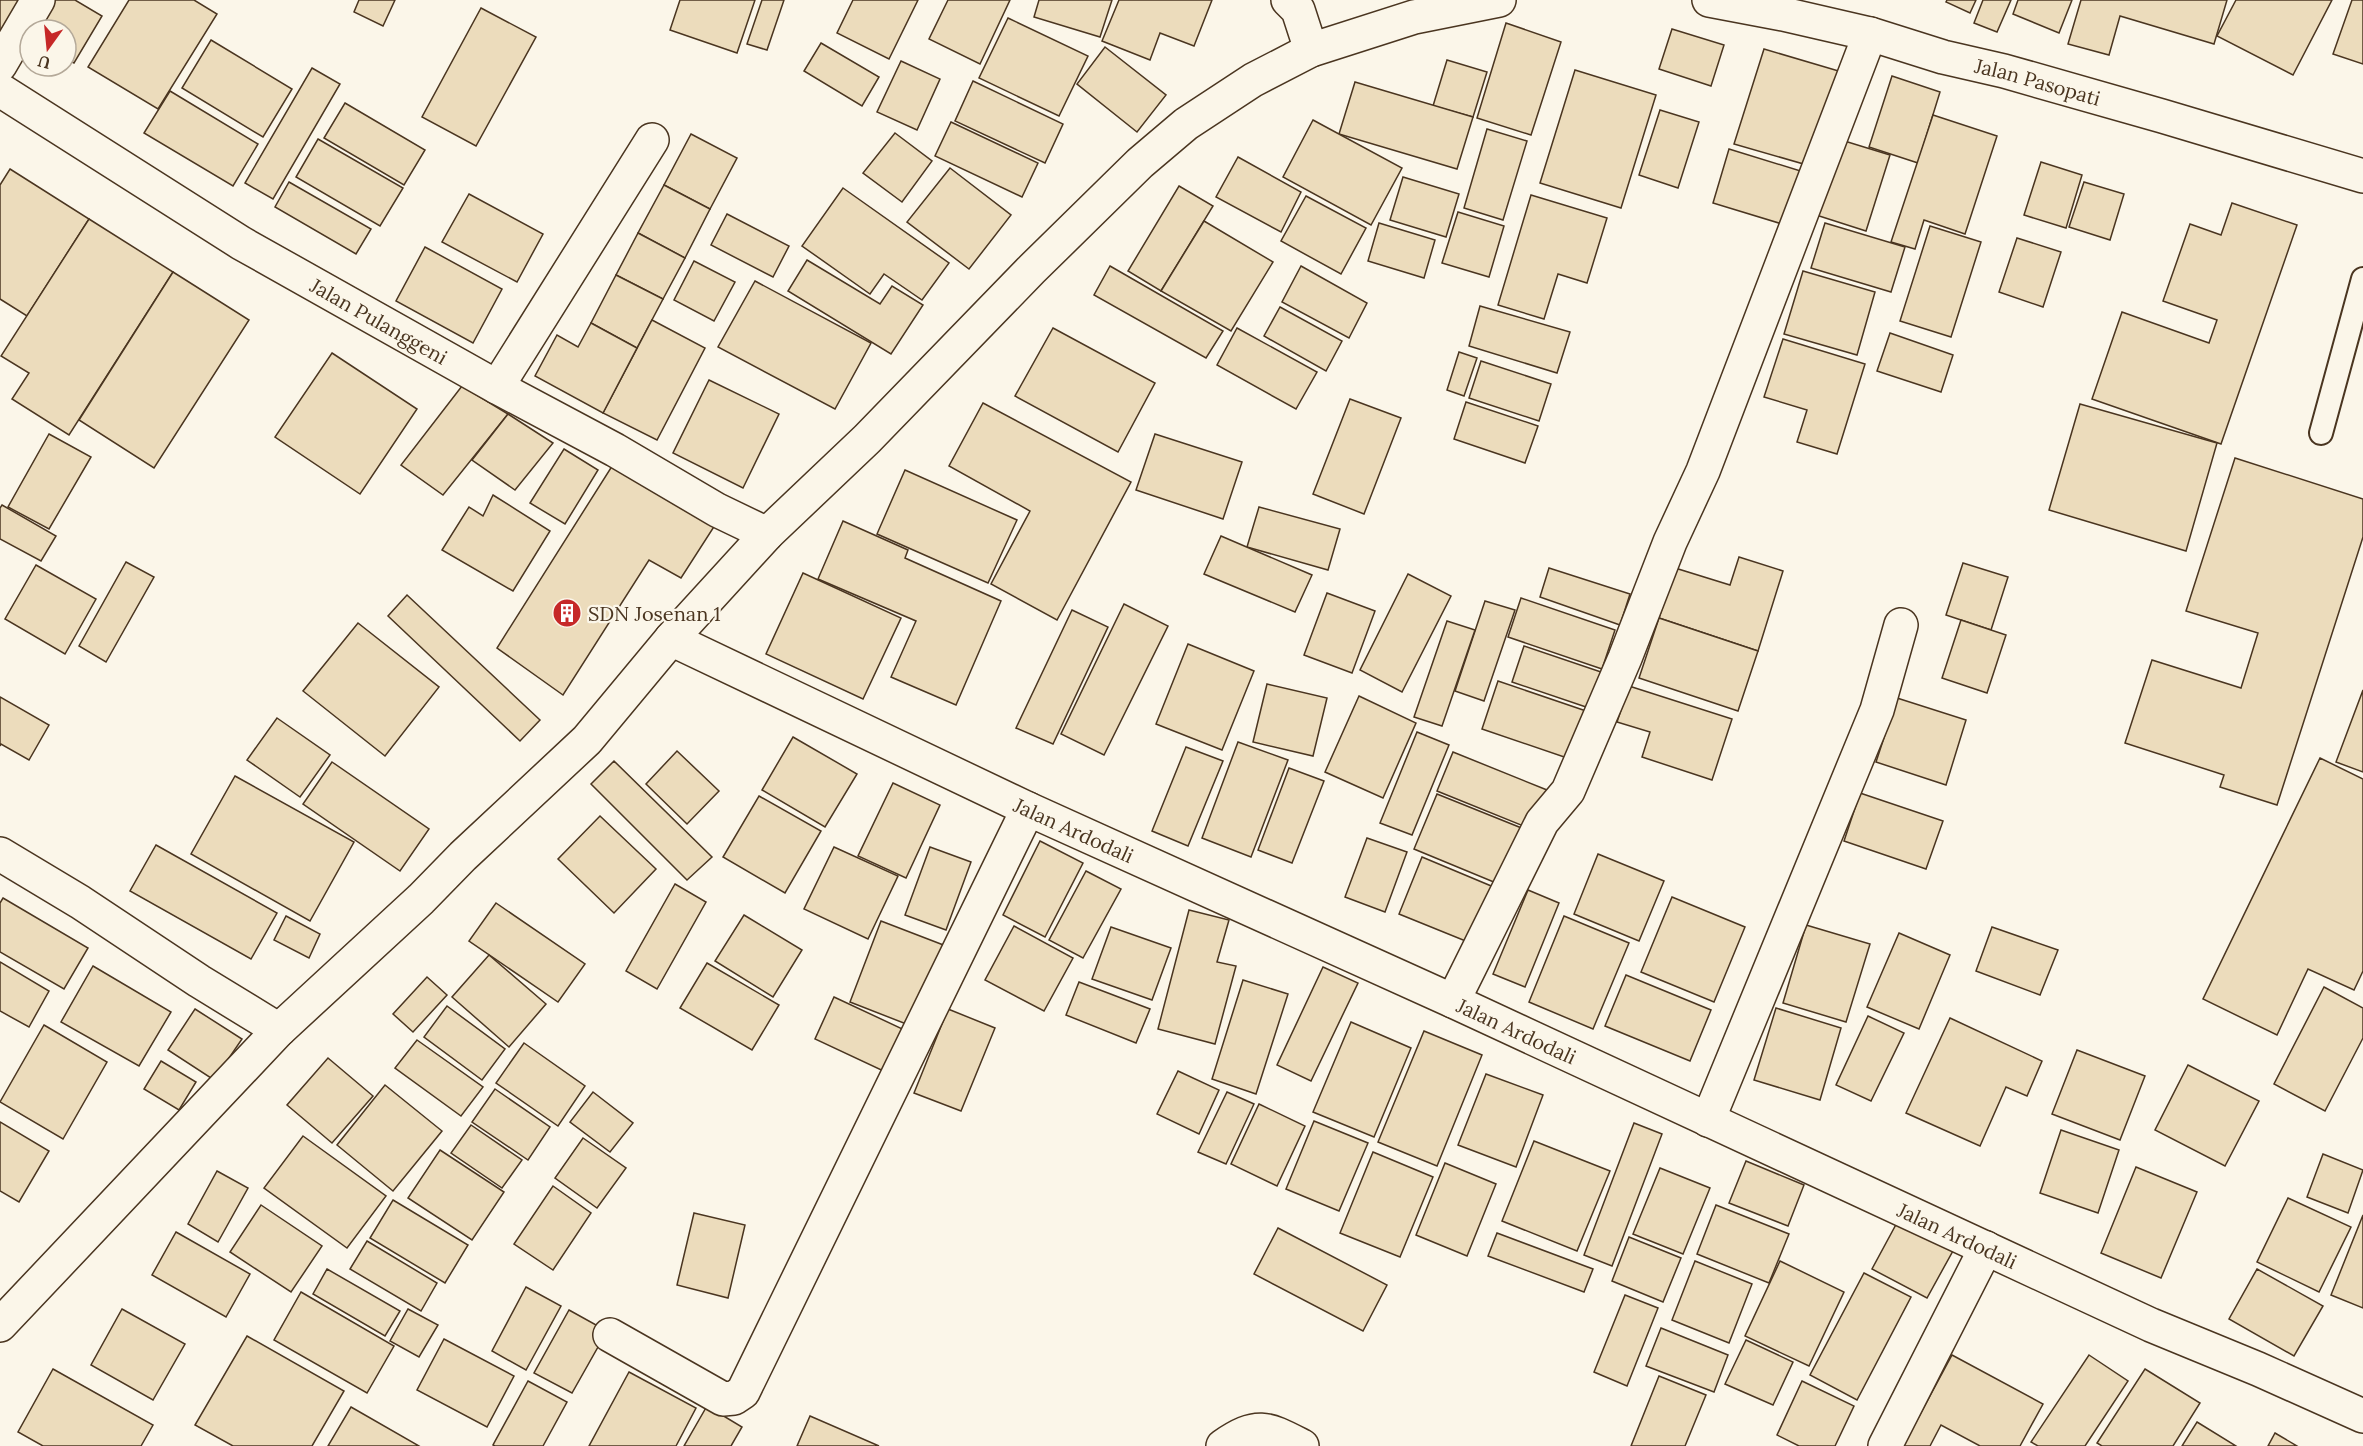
<svg xmlns="http://www.w3.org/2000/svg" width="2363" height="1446" viewBox="0 0 2363 1446" font-family="Lora,serif">
<rect width="100%" height="100%" fill="#fbf6e9"/>
<!-- building -->
<g fill="#ecdcbc" stroke="#4a3520" stroke-width="1.5">
<path d="M0,0H26L0,45Z"/>
<path d="M47,0H75L102,16L74,63L66,59V30H30Z"/>
<path d="M129,0H194L217,14L158,109L88,67Z"/>
<path d="M359,0H395L383,26L354,12Z"/>
<path d="M680,0H755L737,53L670,30Z"/>
<path d="M762,0H784L767,50L747,44Z"/>
<path d="M853,0H918L889,59L837,33Z"/>
<path d="M948,0H1010L980,64L929,39Z"/>
<path d="M1039,0H1112L1100,37L1034,17Z"/>
<path d="M1119,0H1212L1194,46L1160,33L1150,60L1102,41Z"/>
<path d="M1947,0H1976L1970,13L1946,2Z"/>
<path d="M1983,0H2011L1997,32L1974,23Z"/>
<path d="M2018,0H2072L2059,33L2013,14Z"/>
<path d="M2081,0H2227L2214,44L2120,16L2109,55L2068,44Z"/>
<path d="M2236,0H2332L2293,75L2217,36Z"/>
<path d="M2352,0H2363V64L2333,54Z"/>
<path d="M481,8L536,37L476,146L422,117Z"/>
<path d="M1008,18L1088,56L1059,116L979,78Z"/>
<path d="M1506,23L1561,42L1531,135L1477,118Z"/>
<path d="M1672,29L1724,45L1711,86L1659,69Z"/>
<path d="M211,40L292,89L263,137L182,88Z"/>
<path d="M821,43L879,77L862,106L804,71Z"/>
<path d="M1105,47L1166,95L1137,132L1077,84Z"/>
<path d="M1764,49L1842,72L1814,167L1734,144Z"/>
<path d="M1447,60L1487,72L1473,117L1433,106Z"/>
<path d="M901,61L940,79L917,130L877,112Z"/>
<path d="M312,68L340,84L273,199L245,183Z"/>
<path d="M1575,70L1656,95L1621,208L1540,183Z"/>
<path d="M1892,76L1940,92L1918,163L1869,147Z"/>
<path d="M973,81L1063,124L1045,163L955,121Z"/>
<path d="M1355,82L1473,117L1457,169L1339,134Z"/>
<path d="M170,91L258,144L233,186L144,133Z"/>
<path d="M345,103L425,150L404,185L324,138Z"/>
<path d="M1660,110L1699,122L1678,188L1639,175Z"/>
<path d="M1933,115L1997,136L1965,234L1924,220L1915,249L1891,242Z"/>
<path d="M1313,120L1402,168L1371,225L1283,177Z"/>
<path d="M951,122L1038,163L1022,197L935,156Z"/>
<path d="M1487,129L1527,141L1503,220L1464,208Z"/>
<path d="M895,133L932,161L902,202L863,173Z"/>
<path d="M691,134L737,158L710,209L664,185Z"/>
<path d="M318,139L403,188L380,226L296,177Z"/>
<path d="M1838,139L1890,155L1866,231L1813,214Z"/>
<path d="M1729,149L1807,173L1792,227L1713,203Z"/>
<path d="M1238,157L1301,192L1281,232L1216,197Z"/>
<path d="M2041,162L2082,175L2066,228L2024,215Z"/>
<path d="M950,168L1011,215L969,269L907,222Z"/>
<path d="M10,169L89,219L27,316L0,299V185Z"/>
<path d="M1403,177L1459,194L1446,237L1390,220Z"/>
<path d="M289,182L371,229L356,254L275,207Z"/>
<path d="M2084,182L2124,194L2110,240L2069,227Z"/>
<path d="M664,185L710,209L685,258L638,233Z"/>
<path d="M1179,186L1213,206L1161,291L1128,271Z"/>
<path d="M843,188L949,263L922,300L884,274L870,294L802,246Z"/>
<path d="M469,194L543,234L517,282L442,242Z"/>
<path d="M1531,195L1607,218L1587,283L1558,274L1544,319L1498,305Z"/>
<path d="M1306,196L1366,228L1341,274L1281,241Z"/>
<path d="M2232,203L2297,225L2221,444L2092,399L2122,312L2209,343L2217,320L2163,301L2190,224L2221,235Z"/>
<path d="M1458,212L1504,226L1489,277L1442,263Z"/>
<path d="M727,214L789,246L773,277L711,245Z"/>
<path d="M89,219L173,272L69,435L12,399L29,373L1,356Z"/>
<path d="M1204,221L1273,262L1231,331L1161,291Z"/>
<path d="M1379,223L1435,240L1424,278L1368,261Z"/>
<path d="M1825,223L1905,247L1891,292L1811,268Z"/>
<path d="M1930,226L1981,242L1951,337L1900,321Z"/>
<path d="M638,233L685,258L663,299L616,275Z"/>
<path d="M2017,238L2061,252L2043,307L1999,292Z"/>
<path d="M425,247L502,289L473,343L396,301Z"/>
<path d="M807,260L880,304L892,286L923,305L891,354L788,291Z"/>
<path d="M694,261L735,282L714,321L674,300Z"/>
<path d="M1110,266L1223,331L1206,358L1094,295Z"/>
<path d="M1301,266L1367,303L1349,338L1282,302Z"/>
<path d="M1803,271L1875,292L1857,355L1784,334Z"/>
<path d="M173,272L249,320L154,468L79,420Z"/>
<path d="M616,275L663,299L637,348L591,323Z"/>
<path d="M755,281L871,343L835,409L718,347Z"/>
<path d="M1480,306L1570,332L1557,373L1469,346Z"/>
<path d="M1280,307L1342,341L1326,371L1264,336Z"/>
<path d="M652,320L705,348L657,440L603,413Z"/>
<path d="M591,323L637,348L603,413L535,376L557,335L578,347Z"/>
<path d="M1053,328L1155,383L1118,452L1015,396Z"/>
<path d="M1237,328L1317,372L1296,409L1217,365Z"/>
<path d="M1890,333L1953,355L1941,392L1877,371Z"/>
<path d="M1783,339L1865,364L1837,454L1797,442L1807,410L1764,397Z"/>
<path d="M1459,352L1477,358L1464,396L1447,390Z"/>
<path d="M332,353L417,409L360,494L275,437Z"/>
<path d="M1481,361L1551,384L1539,421L1469,398Z"/>
<path d="M709,380L779,414L743,488L673,453Z"/>
<path d="M462,386L508,414L443,495L401,465Z"/>
<path d="M1350,399L1401,418L1364,514L1313,494Z"/>
<path d="M1466,402L1538,426L1525,463L1454,439Z"/>
<path d="M983,403L1131,482L1057,620L991,584L1030,511L949,466Z"/>
<path d="M2080,404L2217,443L2186,551L2049,510Z"/>
<path d="M508,414L553,443L515,490L472,460Z"/>
<path d="M49,434L91,457L49,529L8,507Z"/>
<path d="M1155,434L1242,462L1223,519L1136,490Z"/>
<path d="M564,449L598,470L565,524L530,503Z"/>
<path d="M2235,458L2363,499V537L2277,805L2220,787L2224,775L2125,743L2152,660L2241,688L2258,633L2186,611Z"/>
<path d="M614,463L717,522L681,578L649,560L563,695L497,648Z"/>
<path d="M905,470L1017,520L988,583L877,534Z"/>
<path d="M493,495L550,531L513,591L442,550L469,507L483,516Z"/>
<path d="M2,505L56,536L41,561L0,539V508Z"/>
<path d="M1259,507L1340,529L1328,570L1247,547Z"/>
<path d="M843,521L908,550L905,558L1001,601L956,705L891,677L916,621L818,579Z"/>
<path d="M1221,536L1312,575L1295,612L1204,574Z"/>
<path d="M1739,557L1783,571L1758,651L1659,618L1675,568L1730,585Z"/>
<path d="M126,562L154,577L106,662L79,646Z"/>
<path d="M1963,563L2008,577L1991,630L1946,615Z"/>
<path d="M36,565L96,599L65,654L5,619Z"/>
<path d="M1549,568L1630,594L1620,625L1540,597Z"/>
<path d="M803,573L901,618L863,699L766,654Z"/>
<path d="M1408,574L1451,596L1402,692L1360,670Z"/>
<path d="M1327,593L1375,611L1352,673L1304,655Z"/>
<path d="M407,595L540,720L520,741L388,616Z"/>
<path d="M1521,598L1615,630L1602,669L1508,637Z"/>
<path d="M1485,601L1515,610L1484,701L1455,691Z"/>
<path d="M1124,604L1168,626L1104,755L1061,734Z"/>
<path d="M1072,610L1108,627L1053,744L1016,728Z"/>
<path d="M1659,618L1758,651L1738,711L1639,678Z"/>
<path d="M1961,620L2006,635L1987,693L1942,678Z"/>
<path d="M1447,621L1475,630L1442,726L1414,717Z"/>
<path d="M358,623L439,687L385,756L303,691Z"/>
<path d="M1188,644L1254,671L1222,750L1156,724Z"/>
<path d="M1524,646L1601,672L1589,708L1512,682Z"/>
<path d="M1498,681L1592,713L1576,761L1482,729Z"/>
<path d="M1267,684L1327,698L1313,756L1253,742Z"/>
<path d="M1629,686L1732,719L1712,780L1642,757L1650,732L1617,722Z"/>
<path d="M2363,690V772L2336,762Z"/>
<path d="M1359,696L1416,723L1383,798L1325,772Z"/>
<path d="M0,697L49,725L29,760L1,744L0,746Z"/>
<path d="M1897,698L1966,720L1946,785L1876,762Z"/>
<path d="M277,718L330,755L300,797L247,760Z"/>
<path d="M1417,732L1449,745L1412,835L1380,823Z"/>
<path d="M793,737L857,774L825,827L762,790Z"/>
<path d="M1238,742L1288,760L1251,857L1202,838Z"/>
<path d="M1186,747L1223,761L1188,846L1152,831Z"/>
<path d="M677,751L719,791L687,824L646,784Z"/>
<path d="M1453,752L1547,790L1531,829L1437,791Z"/>
<path d="M2320,758L2363,779V971L2354,990L2308,969L2277,1035L2203,999Z"/>
<path d="M614,761L712,857L687,880L591,784Z"/>
<path d="M332,762L429,829L400,871L303,804Z"/>
<path d="M1289,768L1324,781L1292,863L1258,850Z"/>
<path d="M235,776L354,842L310,921L191,854Z"/>
<path d="M893,783L940,805L906,878L858,856Z"/>
<path d="M1860,793L1943,821L1926,869L1844,841Z"/>
<path d="M1437,794L1524,829L1501,885L1414,849Z"/>
<path d="M759,796L821,831L785,893L723,857Z"/>
<path d="M600,816L656,869L614,913L558,859Z"/>
<path d="M1367,838L1407,852L1385,912L1345,897Z"/>
<path d="M1040,841L1083,863L1045,937L1003,915Z"/>
<path d="M156,845L277,913L251,959L130,891Z"/>
<path d="M834,847L898,876L868,939L804,909Z"/>
<path d="M930,847L971,862L946,930L905,915Z"/>
<path d="M1598,854L1664,881L1639,941L1574,914Z"/>
<path d="M1422,857L1496,888L1473,944L1399,914Z"/>
<path d="M1086,871L1121,889L1083,958L1049,940Z"/>
<path d="M675,884L706,902L657,989L626,971Z"/>
<path d="M1528,890L1559,903L1525,987L1493,974Z"/>
<path d="M1672,897L1745,927L1714,1002L1641,972Z"/>
<path d="M3,898L88,948L64,989L0,952V903Z"/>
<path d="M496,903L585,964L558,1002L469,941Z"/>
<path d="M1189,910L1229,920L1217,962L1236,966L1215,1044L1158,1029Z"/>
<path d="M744,915L802,950L773,997L715,961Z"/>
<path d="M286,916L320,934L309,958L274,940Z"/>
<path d="M1564,916L1629,943L1593,1029L1529,1002Z"/>
<path d="M881,921L946,946L914,1027L850,1002Z"/>
<path d="M1806,925L1870,944L1846,1022L1783,1003Z"/>
<path d="M1014,926L1073,958L1044,1011L985,980Z"/>
<path d="M1111,927L1171,948L1152,1000L1092,979Z"/>
<path d="M1992,927L2058,950L2040,995L1976,971Z"/>
<path d="M1899,933L1950,955L1919,1029L1867,1007Z"/>
<path d="M489,955L546,1004L509,1047L452,997Z"/>
<path d="M0,962L49,991L29,1027L0,1011Z"/>
<path d="M707,963L779,1005L752,1050L680,1008Z"/>
<path d="M93,966L171,1012L139,1066L61,1022Z"/>
<path d="M1323,967L1358,983L1311,1081L1277,1065Z"/>
<path d="M1626,975L1711,1010L1690,1061L1605,1026Z"/>
<path d="M427,977L447,995L413,1032L393,1014Z"/>
<path d="M1243,980L1288,994L1256,1094L1212,1079Z"/>
<path d="M1079,982L1150,1009L1136,1043L1066,1015Z"/>
<path d="M2324,987L2363,1008V1038L2325,1111L2274,1084Z"/>
<path d="M834,997L911,1033L892,1075L815,1039Z"/>
<path d="M447,1006L505,1049L482,1080L424,1037Z"/>
<path d="M1776,1008L1841,1028L1820,1100L1754,1080Z"/>
<path d="M195,1009L242,1039L214,1080L168,1050Z"/>
<path d="M948,1009L995,1028L961,1111L914,1093Z"/>
<path d="M1868,1016L1904,1033L1871,1101L1836,1085Z"/>
<path d="M1950,1018L2042,1061L2027,1096L2006,1087L1980,1146L1906,1113Z"/>
<path d="M1351,1022L1411,1048L1374,1137L1313,1112Z"/>
<path d="M44,1025L107,1062L63,1139L0,1102Z"/>
<path d="M1424,1031L1482,1055L1437,1166L1378,1142Z"/>
<path d="M417,1040L483,1087L461,1116L395,1068Z"/>
<path d="M524,1043L585,1086L558,1126L496,1083Z"/>
<path d="M2077,1050L2145,1076L2120,1140L2052,1114Z"/>
<path d="M328,1058L373,1096L332,1143L287,1105Z"/>
<path d="M161,1061L196,1082L179,1110L144,1089Z"/>
<path d="M2188,1065L2259,1101L2225,1166L2155,1130Z"/>
<path d="M1178,1071L1219,1090L1199,1134L1157,1114Z"/>
<path d="M1486,1074L1543,1095L1516,1167L1458,1145Z"/>
<path d="M385,1085L442,1131L393,1191L337,1145Z"/>
<path d="M495,1089L550,1127L528,1160L472,1122Z"/>
<path d="M593,1092L633,1123L610,1152L570,1122Z"/>
<path d="M1227,1092L1254,1104L1226,1164L1198,1152Z"/>
<path d="M1259,1104L1305,1126L1277,1186L1231,1164Z"/>
<path d="M1314,1121L1368,1143L1339,1211L1286,1189Z"/>
<path d="M0,1122L49,1151L19,1202L0,1191Z"/>
<path d="M1634,1123L1662,1134L1612,1266L1584,1255Z"/>
<path d="M471,1125L522,1160L502,1188L451,1153Z"/>
<path d="M2061,1130L2119,1150L2098,1213L2040,1193Z"/>
<path d="M303,1136L386,1196L347,1248L264,1188Z"/>
<path d="M583,1138L626,1168L597,1208L555,1178Z"/>
<path d="M1534,1141L1610,1171L1577,1251L1502,1221Z"/>
<path d="M440,1150L504,1192L472,1240L408,1198Z"/>
<path d="M1373,1152L1433,1177L1400,1257L1340,1233Z"/>
<path d="M2323,1154L2363,1170L2348,1213L2307,1197Z"/>
<path d="M1746,1161L1804,1185L1788,1226L1729,1203Z"/>
<path d="M1445,1163L1496,1184L1467,1256L1416,1235Z"/>
<path d="M2136,1167L2197,1192L2161,1278L2101,1253Z"/>
<path d="M1660,1168L1710,1188L1683,1254L1633,1234Z"/>
<path d="M217,1171L248,1188L218,1242L188,1224Z"/>
<path d="M553,1186L591,1213L553,1270L514,1244Z"/>
<path d="M2288,1198L2351,1227L2319,1292L2257,1262Z"/>
<path d="M393,1200L468,1245L445,1283L370,1238Z"/>
<path d="M261,1205L322,1246L291,1292L230,1252Z"/>
<path d="M1716,1205L1789,1234L1769,1283L1697,1254Z"/>
<path d="M694,1213L745,1225L728,1298L677,1285Z"/>
<path d="M2363,1215V1308L2331,1295Z"/>
<path d="M1899,1219L1954,1249L1927,1298L1872,1269Z"/>
<path d="M1278,1228L1387,1285L1363,1331L1254,1274Z"/>
<path d="M176,1232L250,1274L226,1317L152,1275Z"/>
<path d="M1497,1233L1593,1269L1584,1292L1488,1256Z"/>
<path d="M1629,1237L1681,1258L1663,1302L1612,1281Z"/>
<path d="M367,1241L437,1283L421,1311L350,1269Z"/>
<path d="M1695,1261L1752,1284L1729,1343L1672,1320Z"/>
<path d="M1780,1261L1844,1292L1809,1366L1745,1336Z"/>
<path d="M327,1269L400,1311L385,1336L313,1294Z"/>
<path d="M2257,1269L2323,1306L2294,1356L2229,1319Z"/>
<path d="M1864,1273L1911,1297L1857,1400L1810,1375Z"/>
<path d="M526,1287L561,1306L526,1370L492,1351Z"/>
<path d="M301,1292L394,1346L367,1393L274,1340Z"/>
<path d="M1625,1295L1658,1308L1627,1386L1594,1372Z"/>
<path d="M122,1309L185,1344L153,1400L91,1365Z"/>
<path d="M408,1309L438,1325L419,1357L390,1341Z"/>
<path d="M569,1310L607,1331L572,1393L534,1373Z"/>
<path d="M1661,1328L1728,1355L1714,1392L1646,1366Z"/>
<path d="M247,1336L344,1391L312,1446H233L195,1425Z"/>
<path d="M444,1339L514,1376L487,1427L417,1390Z"/>
<path d="M1746,1340L1793,1362L1773,1405L1725,1384Z"/>
<path d="M1952,1355L2043,1404L2020,1446H1980L1941,1425L1930,1446H1903Z"/>
<path d="M2089,1355L2128,1381L2085,1446H2038L2031,1442Z"/>
<path d="M53,1369L153,1425L141,1446H43L18,1432Z"/>
<path d="M2145,1369L2200,1403L2173,1446H2102L2097,1443Z"/>
<path d="M629,1372L696,1408L676,1446H589Z"/>
<path d="M1659,1376L1706,1395L1685,1446H1631Z"/>
<path d="M528,1381L567,1402L543,1446H495L493,1445Z"/>
<path d="M1802,1381L1854,1406L1835,1446H1799L1777,1435Z"/>
<path d="M707,1406L742,1427L731,1446H684Z"/>
<path d="M351,1407L419,1446H328Z"/>
<path d="M810,1416L879,1446H797Z"/>
<path d="M2197,1422L2236,1446H2182Z"/>
<path d="M2275,1433L2297,1446H2268Z"/>
</g>
<g fill="none" stroke-linecap="round" stroke-linejoin="round">
<!-- service casing -->
<g stroke="#4a3520" stroke-width="26">
<path id="service" d="M2321,433L2363,279"/>
</g>
<!-- minor casing -->
<g stroke="#4a3520" stroke-width="36">
<g id="minor">
<path d="M0,65L38,0"/>
<path id="s1" d="M0,90L241,243L497,387L615,450L717,510L767,534"/>
<path d="M497,387L652,140"/>
<path id="s2" d="M671,639L1028,809L1453,1001L2151,1325L2258,1369L2363,1416"/>
<path d="M0,854L80,902L199,981L279,1030"/>
<path d="M1453,1001L1542,822L1568,791L1625,658L1670,542L1703,471L1870,34"/>
<path d="M1708,1120L1877,710L1901,625"/>
<path d="M610,1335L723,1399L734,1398L743,1392L1028,809"/>
<path d="M1223,1446C1258,1422 1267,1428 1302,1446"/>
<path d="M1885,1446L1986,1248"/>
</g>
</g>
<!-- tertiary casing -->
<g stroke="#4a3520" stroke-width="36">
<g id="tertiary">
<path d="M1288,0L1298,10L1311,50"/>
<path id="s3" d="M1709,0L1783,14L1870,34L1943,57L2004,71L2162,116L2363,176"/>
<path d="M0,1325L279,1030L421,899L463,856L587,740L671,639L767,534L867,439L1031,270L1140,163L1186,124L1253,80L1311,50L1414,17L1499,0"/>
</g>
</g>
<!-- service -->
<use href="#service" stroke="#fbf6e9" stroke-width="22"/>
<!-- minor -->
<use href="#minor" stroke="#fbf6e9" stroke-width="33"/>
<!-- tertiary -->
<use href="#tertiary" stroke="#fbf6e9" stroke-width="33"/>
</g>
<!-- icons -->
<defs>
<g id="building-disc" transform="scale(1.5)"><circle r="9.5" fill="#c62828" stroke="#fbf6e9"/><path d="M-4-6H4V6H1V3H-1V6H-4ZM-2.5-4.3h1.7v1.8h-1.7ZM.8-4.3h1.7v1.8H.8ZM-2.5-1h1.7V.8h-1.7ZM.8-1h1.7V.8H.8Z" fill="#fff"/></g>
</defs>
<g fill-rule="evenodd">
<use href="#building-disc" x="567" y="613"/>
</g>
<g text-anchor="middle" dominant-baseline="central" stroke-width="4.5" stroke-linejoin="round" paint-order="stroke">
<!-- street labels -->
<g font-size="20" fill="#4a3520" stroke="#fbf6e9">
<text stroke="none"><textPath href="#s3" startOffset="339">Jalan Pasopati</textPath></text>
<text stroke="none"><textPath href="#s1" startOffset="444">Jalan Pulanggeni</textPath></text>
<text stroke="none"><textPath href="#s2" startOffset="446">Jalan Ardodali</textPath></text>
<text stroke="none"><textPath href="#s2" startOffset="932">Jalan Ardodali</textPath></text>
<text stroke="none"><textPath href="#s2" startOffset="1418">Jalan Ardodali</textPath></text>
</g>
<!-- poi labels -->
<g font-size="20" fill="#4a3520" stroke="#fbf6e9" text-anchor="start">
<text x="588" y="613">SDN Josenan 1</text>
</g>
</g>
<!-- north arrow -->
<g transform="translate(48 48) rotate(195)"><circle r="28" fill="#fbf6e9" stroke="#b4a999" stroke-width="1.5"/>
<path d="M0-4.5L10 22L0 15L-10 22Z" fill="#c62828"/>
<text y="-9" font-size="16" font-weight="bold" text-anchor="middle" fill="#4a3520">U</text>
</g>
</svg>
